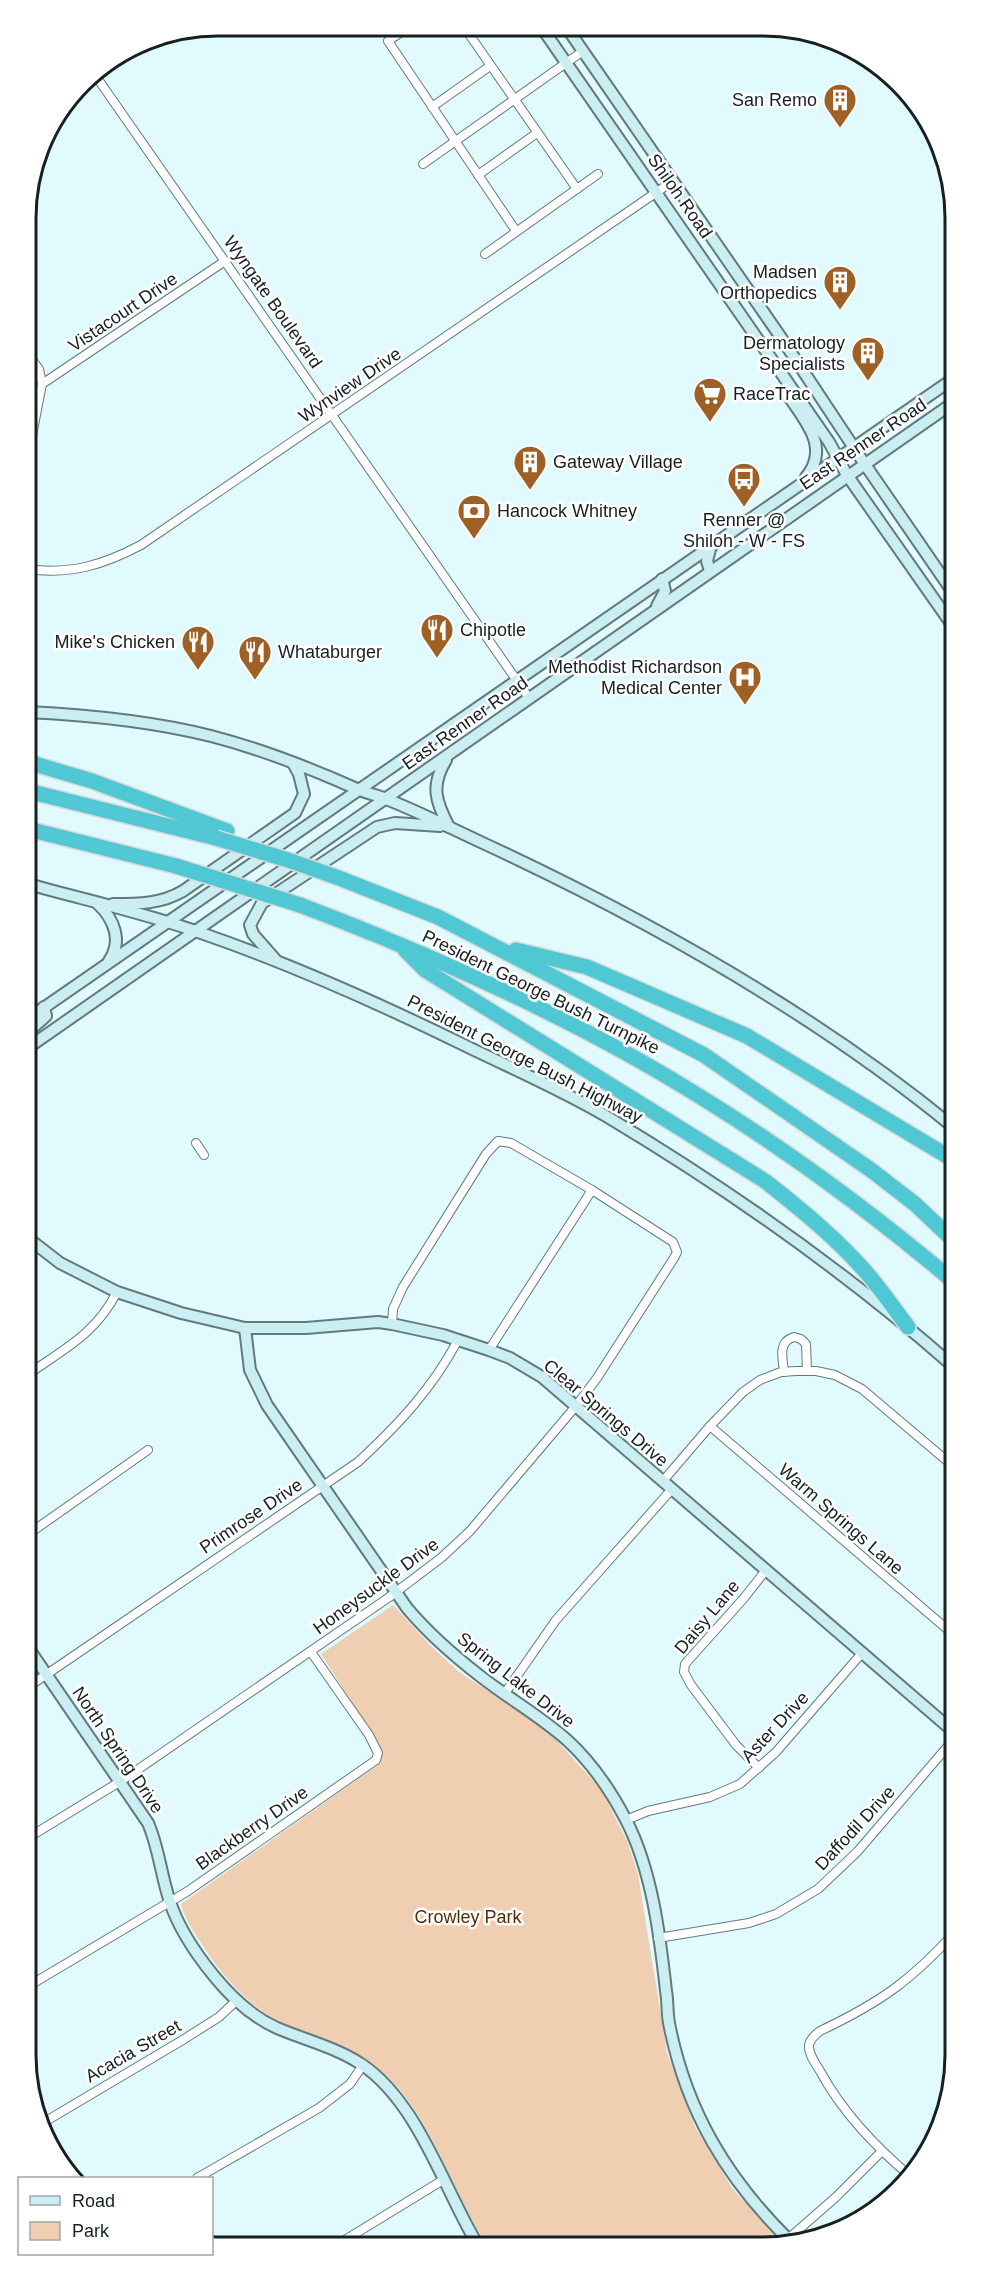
<svg xmlns="http://www.w3.org/2000/svg" width="981" height="2273" viewBox="0 0 981 2273" font-family="Arial,sans-serif">
<rect width="100%" height="100%" fill="#e0fafd"/>
<!-- green -->
<path fill="#f0ceb2" d="M393,1605L432,1647L459,1672L546,1729L601,1789L628,1843L638,1874L667,2053L695,2127L732,2188L780,2241L485,2242C454,2193 432,2122 392,2081C372,2061 341,2045 315,2035C306,2031 297,2030 289,2027C255,2011 230,1985 209,1955C198,1938 186,1923 181,1904L378,1765V1743L321,1654Z"/>
<g fill="none" stroke-linecap="round" stroke-linejoin="round">
<!-- street casing -->
<g stroke="#637a7d" stroke-width="10">
<g id="street">
<path d="M409,27L388,41L516,231"/>
<path d="M464,27L577,189"/>
<path d="M93,72L529,698"/>
<path d="M432,107L490,66"/>
<path d="M423,164L583,51"/>
<path d="M478,175L537,133"/>
<path d="M485,254L598,174"/>
<path d="M26,352L39,369L42,384"/>
<path d="M27,461L42,384L225,261"/>
<path d="M27,569C71,575 103,565 141,545L673,181"/>
<path d="M196,1143L204,1155"/>
<path d="M489,1350L592,1190"/>
<path d="M784,1372C783,1359 777,1342 794,1337L801,1339L806,1344L807,1371"/>
<path d="M30,1373C66,1348 96,1333 117,1292"/>
<path d="M710,1426L954,1635"/>
<path d="M663,1481L710,1426L743,1392L760,1380L781,1372L796,1371H816L835,1375L862,1389L953,1466"/>
<path d="M30,1533L148,1450"/>
<path d="M31,1685L358,1462C398,1425 432,1389 458,1340"/>
<path d="M505,1693L556,1620L672,1489"/>
<path d="M759,1768L736,1745L691,1685L684,1672L685,1664L744,1598L766,1570"/>
<path d="M626,1820L648,1811L710,1797L740,1784L776,1752L862,1653"/>
<path d="M31,1836L121,1781L388,1598L441,1558L470,1531L576,1406L597,1378L674,1258L677,1252L673,1242L592,1190L511,1143L498,1141L486,1154L403,1287L393,1309L392,1324"/>
<path d="M658,1938L749,1923L776,1914L818,1889L858,1851L954,1739"/>
<path d="M32,1984L188,1891L376,1760L378,1753L369,1735L311,1652"/>
<path d="M41,2124L181,2041L219,2017L237,2000"/>
<path d="M911,2177C875,2146 843,2113 820,2071C816,2064 808,2054 809,2045C810,2039 816,2034 820,2031C879,2003 911,1981 955,1932"/>
<path d="M197,2178L319,2108L350,2084L363,2065"/>
<path d="M788,2239L836,2197L882,2151"/>
<path d="M340,2243L443,2180"/>
</g>
</g>
<!-- secondary casing -->
<g stroke="#637a7d" stroke-width="14">
<g id="secondary">
<path d="M542,28L829,442L847,475L950,622"/>
<path d="M567,28L782,339L864,463L950,588"/>
<path d="M788,395C804,420 831,447 806,477"/>
<path d="M710,571L707,561L711,545"/>
<path d="M657,606L665,591L662,579"/>
<path d="M28,712C89,715 151,721 211,736C261,749 310,768 357,789C366,793 377,795 386,799C420,812 452,829 485,844C646,919 814,1013 952,1126"/>
<path d="M446,760C430,786 436,802 449,827"/>
<path d="M28,884C85,900 146,913 201,933C291,964 378,1003 464,1045C511,1068 560,1089 606,1116C728,1189 846,1272 953,1366"/>
<path d="M98,904C114,919 123,941 109,961"/>
<path d="M113,904C138,904 161,904 183,891L295,813L304,794L299,774L293,763"/>
<path d="M275,959L253,934L250,925L262,903L377,827L395,823L440,826"/>
<path d="M29,1018L950,381"/>
<path d="M29,1031L46,1016L44,1007"/>
<path d="M29,1047C337,835 642,618 950,405"/>
<path d="M29,1239L60,1263L117,1292L181,1313L245,1328H306L378,1322L392,1324L443,1335L489,1350L510,1358L542,1377L954,1732"/>
<path d="M245,1328L250,1370L267,1405L407,1608C428,1633 453,1655 480,1676C508,1698 540,1716 567,1740C591,1762 611,1791 626,1820C652,1870 660,1936 666,1991C668,2002 667,2013 669,2023C686,2111 727,2179 790,2241"/>
<path d="M31,1652L148,1823C159,1848 161,1876 170,1902C179,1929 196,1954 214,1976C231,1997 253,2017 277,2028C305,2040 335,2047 361,2064C417,2101 443,2186 476,2242"/>
</g>
</g>
<!-- highway casing -->
<g stroke="#dadbdb" stroke-width="18">
<g id="highway">
<path d="M28,762L92,781L227,831"/>
<path d="M28,791L216,838"/>
<path d="M28,829L176,866"/>
<path d="M339,878L438,917L704,1055L871,1170L915,1204L952,1239"/>
<path d="M300,905C440,958 578,1020 704,1099C791,1153 875,1215 953,1281"/>
<path d="M405,950L425,970L765,1181C802,1210 841,1242 871,1278C884,1294 896,1311 908,1327"/>
<path d="M516,950L587,967L747,1036L952,1159"/>
</g>
</g>
<!-- street -->
<use href="#street" stroke="#fff" stroke-width="8"/>
<!-- secondary -->
<use href="#secondary" stroke="#caeef2" stroke-width="10"/>
<!-- highway -->
<use href="#highway" stroke="#50c8d4" stroke-width="15"/>
<!-- highway-bridge casing -->
<g stroke="#dadbdb" stroke-width="18" stroke-linecap="butt">
<g id="highway-bridge">
<path d="M216,838L288,860L339,878"/>
<path d="M176,866L300,905"/>
</g>
</g>
<!-- highway-bridge -->
<use href="#highway-bridge" stroke="#50c8d4" stroke-width="15"/>
</g>
<!-- icons -->
<defs>
<g id="building-pin" transform="scale(1.725)"><path d="M0 17L-7.5 6A9.5 9.5 0 1 1 7.5 6Z" fill="#9e6025" stroke="#fff"/><path d="M-4-6H4V6H1V3H-1V6H-4ZM-2.5-4.3h1.7v1.8h-1.7ZM.8-4.3h1.7v1.8H.8ZM-2.5-1h1.7V.8h-1.7ZM.8-1h1.7V.8H.8Z" fill="#fff"/></g>
<g id="supermarket-pin" transform="scale(1.725)"><path d="M0 17L-7.5 6A9.5 9.5 0 1 1 7.5 6Z" fill="#9e6025" stroke="#fff"/><path d="M-6-5.5h2.5l.6 2H6L4.5 2H-2.5L-4.4-4H-6ZM-1.5 3.2a1.3 1.3 0 1 0 .1 0ZM3 3.2a1.3 1.3 0 1 0 .1 0Z" fill="#fff"/></g>
<g id="bus-pin" transform="scale(1.725)"><path d="M0 17L-7.5 6A9.5 9.5 0 1 1 7.5 6Z" fill="#9e6025" stroke="#fff"/><path d="M-5-6H5V4H4V6H2V4H-2V6H-4V4H-5ZM-3.5-4V0h7V-4ZM-3.5 1.2v1.5H-2V1.2ZM2 1.2v1.5H3.5V1.2Z" fill="#fff"/></g>
<g id="bank-pin" transform="scale(1.725)"><path d="M0 17L-7.5 6A9.5 9.5 0 1 1 7.5 6Z" fill="#9e6025" stroke="#fff"/><path d="M-6-4H6V4H-6ZM0-2.3a2.3 2.3 0 1 0 0 4.6a2.3 2.3 0 1 0 0-4.6Z" fill="#fff"/></g>
<g id="restaurant-pin" transform="scale(1.725)"><path d="M0 17L-7.5 6A9.5 9.5 0 1 1 7.5 6Z" fill="#9e6025" stroke="#fff"/><path d="M-5-6h1v4h1v-4h1v4h1v-4h1v5L-1.5 .5V6h-2V.5L-5-1ZM5-6V6H3V1.5H1.5Q1.5-4 5-6Z" fill="#fff"/></g>
<g id="hospital-pin" transform="scale(1.725)"><path d="M0 17L-7.5 6A9.5 9.5 0 1 1 7.5 6Z" fill="#9e6025" stroke="#fff"/><path d="M-5-5h3v3.5h4V-5h3V5h-3V1.5h-4V5h-3Z" fill="#fff"/></g>
</defs>
<g fill-rule="evenodd">
<use href="#building-pin" x="840" y="100"/>
<use href="#building-pin" x="840" y="282"/>
<use href="#building-pin" x="868" y="353"/>
<use href="#supermarket-pin" x="710" y="394"/>
<use href="#building-pin" x="530" y="462"/>
<use href="#bus-pin" x="744" y="479"/>
<use href="#bank-pin" x="474" y="511"/>
<use href="#restaurant-pin" x="437" y="630"/>
<use href="#restaurant-pin" x="198" y="642"/>
<use href="#restaurant-pin" x="255" y="652"/>
<use href="#hospital-pin" x="745" y="677"/>
</g>
<g text-anchor="middle" dominant-baseline="central" stroke-width="5" stroke-linejoin="round" paint-order="stroke">
<!-- poi labels -->
<g font-size="18" fill="#162021" stroke="#fff" text-anchor="end">
<text x="817" y="100">San Remo</text>
<text x="817" y="272">Madsen<tspan x="817" dy="21">Orthopedics</tspan></text>
<text x="845" y="343">Dermatology<tspan x="845" dy="21">Specialists</tspan></text>
<text x="733" y="394" text-anchor="start">RaceTrac</text>
<text x="553" y="462" text-anchor="start">Gateway Village</text>
<text x="497" y="511" text-anchor="start">Hancock Whitney</text>
<text x="744" y="520" text-anchor="middle">Renner @<tspan x="744" dy="21">Shiloh - W - FS</tspan></text>
<text x="460" y="630" text-anchor="start">Chipotle</text>
<text x="175" y="642">Mike's Chicken</text>
<text x="278" y="652" text-anchor="start">Whataburger</text>
<text x="722" y="667">Methodist Richardson<tspan x="722" dy="21">Medical Center</tspan></text>
</g>
<!-- street labels -->
<g font-size="18" fill="#162021" stroke="#fff">
<text transform="translate(680 196) rotate(55)">Shiloh Road</text>
<text transform="translate(273 302) rotate(55)">Wyngate Boulevard</text>
<text transform="translate(123 312) rotate(-34)">Vistacourt Drive</text>
<text transform="translate(350 385) rotate(-34)">Wynview Drive</text>
<text transform="translate(863 444) rotate(-34)">East Renner Road</text>
<text transform="translate(465 723) rotate(-35)">East Renner Road</text>
<text transform="translate(541 992) rotate(26)">President George Bush Turnpike</text>
<text transform="translate(525 1059) rotate(27)">President George Bush Highway</text>
<text transform="translate(606 1413) rotate(40)">Clear Springs Drive</text>
<text transform="translate(251 1516) rotate(-34)">Primrose Drive</text>
<text transform="translate(841 1519) rotate(41)">Warm Springs Lane</text>
<text transform="translate(376 1586) rotate(-36)">Honeysuckle Drive</text>
<text transform="translate(707 1617) rotate(-50)">Daisy Lane</text>
<text transform="translate(516 1680) rotate(38)">Spring Lake Drive</text>
<text transform="translate(775 1727) rotate(-47)">Aster Drive</text>
<text transform="translate(118 1750) rotate(56)">North Spring Drive</text>
<text transform="translate(252 1828) rotate(-35)">Blackberry Drive</text>
<text transform="translate(855 1828) rotate(-47)">Daffodil Drive</text>
<text transform="translate(133 2051) rotate(-30)">Acacia Street</text>
</g>
<!-- park labels -->
<g font-size="18" fill="#522e08" stroke="#fff">
<text x="468" y="1917">Crowley Park</text>
</g>
</g>
<!-- crop -->
<path d="M0 0H981V2273H0ZM218 36H763A182 182 0 0 1 945 218V2055A182 182 0 0 1 763 2237H218A182 182 0 0 1 36 2055V218A182 182 0 0 1 218 36Z" fill="#fff" fill-rule="evenodd"/>
<path fill="none" stroke="#162021" stroke-width="3" d="M218 36H763A182 182 0 0 1 945 218V2055A182 182 0 0 1 763 2237H218A182 182 0 0 1 36 2055V218A182 182 0 0 1 218 36Z"/>
<!-- legend -->
<rect x="18" y="2177" width="195" height="78" fill="#ffffff" stroke="#a2a6a6" stroke-width="1.5"/>
<rect x="30" y="2196" width="30" height="9" fill="#caeef2" stroke="#a2a6a6" stroke-width="1.5"/>
<text x="72" y="2207" font-size="18" fill="#162021">Road</text>
<rect x="30" y="2222" width="30" height="18" fill="#f0ceb2" stroke="#a2a6a6" stroke-width="1.5"/>
<text x="72" y="2237" font-size="18" fill="#162021">Park</text>
</svg>
